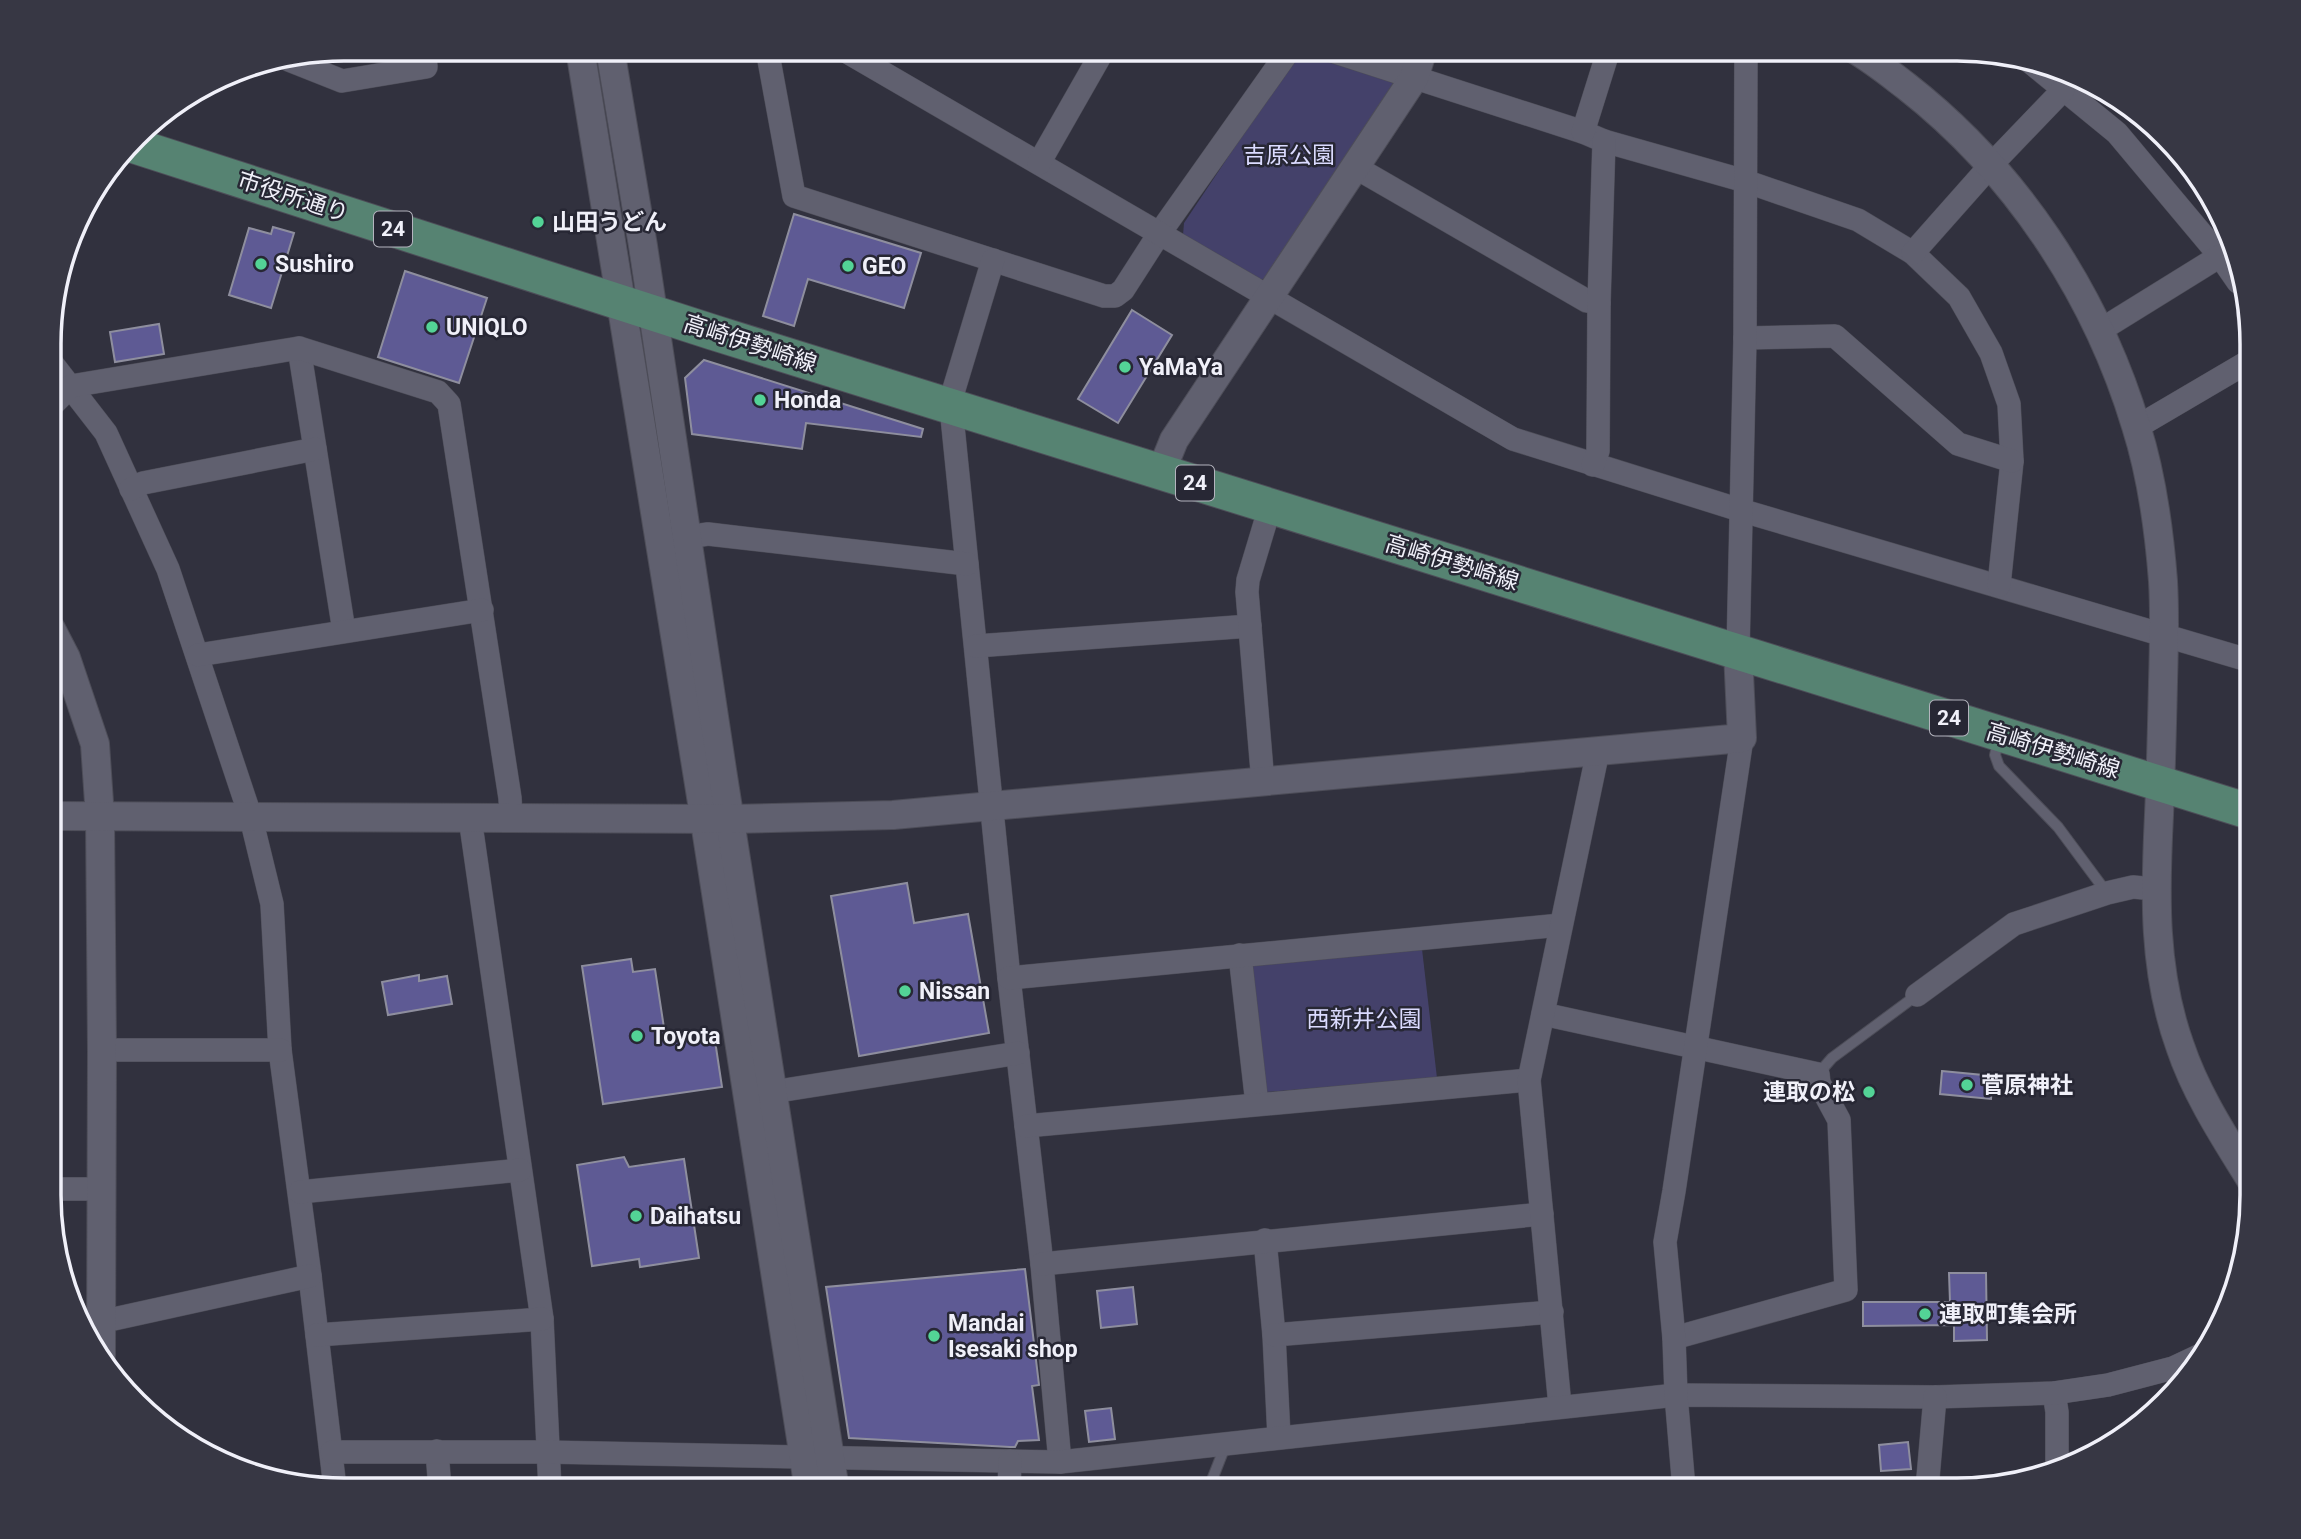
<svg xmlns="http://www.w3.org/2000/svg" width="2301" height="1539" viewBox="0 0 2301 1539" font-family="Roboto,'Noto Sans JP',sans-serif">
<rect width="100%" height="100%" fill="#31313e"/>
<!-- green -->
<g fill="#44416a">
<path d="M1301,52L1392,81L1394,87L1267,279H1259L1183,235L1184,223L1294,58Z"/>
<path d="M1422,949L1437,1078L1267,1092L1261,1085L1252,963Z"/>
</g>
<!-- building -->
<g fill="#5e5a94" stroke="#8e8e9e" stroke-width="2">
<path d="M794,214L921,253L904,308L808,279L794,326L763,316Z"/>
<path d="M273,227L294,233L271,308L229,295L249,228L271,234Z"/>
<path d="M405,271L487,298L459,383L378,357Z"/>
<path d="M1132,310L1172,335L1118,423L1078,399Z"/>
<path d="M159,324L164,354L115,362L110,332Z"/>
<path d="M704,360L923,429L921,437L806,423L802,449L692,434L685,378Z"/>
<path d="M907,883L914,923L968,914L989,1033L859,1056L831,896Z"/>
<path d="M631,959L633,972L655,969L666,1041L714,1034L722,1087L603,1104L582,966Z"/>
<path d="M419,975V981L447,976L452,1004L388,1015L382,982Z"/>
<path d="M1942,1071L1993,1076L1991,1099L1940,1094Z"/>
<path d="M624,1157L629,1167L684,1159L699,1258L640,1267L639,1259L592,1266L577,1165Z"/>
<path d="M1025,1269L1039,1385L1032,1386L1039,1440L1018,1441L1015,1447H1010L849,1438L826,1287Z"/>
<path d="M1949,1273H1986L1987,1340L1954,1341V1325L1863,1326V1302H1950Z"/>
<path d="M1133,1287L1137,1324L1101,1328L1097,1291Z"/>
<path d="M1111,1408L1115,1439L1089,1442L1085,1411Z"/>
<path d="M1908,1442L1911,1469L1881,1471L1879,1445Z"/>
</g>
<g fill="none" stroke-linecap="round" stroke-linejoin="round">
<!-- service casing -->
<g stroke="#4d4d58" stroke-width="12">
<g id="service">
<path d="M1999,738L1995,755L1999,766L2058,827L2107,893"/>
<path d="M1818,1074L1832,1058L1917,995"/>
<path d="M1208,1490L1226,1444"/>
</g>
</g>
<!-- minor casing -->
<g stroke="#4d4d58" stroke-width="24">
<g id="minor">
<path d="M767,49L794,196L1104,296H1115L1123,290L1159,234L1290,49"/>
<path d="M842,49L1513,439L1740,510L2251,661"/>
<path d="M1326,49L1583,132L1604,141L1745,181L1858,220L1913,253L1959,297L1991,353L2009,404L2012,461L1999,585"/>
<path d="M289,60L342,81L426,67L424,49"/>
<path d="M2029,61L2117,133L2220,256L2238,282"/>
<path d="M1583,132L1609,49"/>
<path d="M1039,163L1104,49"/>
<path d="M1355,167L1587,301L1599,303"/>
<path d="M1913,253L1991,165L2063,90"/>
<path d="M993,260L954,389L951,407L1009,978L1042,1264L1060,1462"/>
<path d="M2248,314L2251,336"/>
<path d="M2099,331L2220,256"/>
<path d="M1745,338L1835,336L1958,444L2012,461"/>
<path d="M299,348L344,631"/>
<path d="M51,362L106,433L168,569L251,818L272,904L280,1050L310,1276L335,1488"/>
<path d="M51,406L71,386L299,348L438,392L449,404L510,798L511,818"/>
<path d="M2137,427L2251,360"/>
<path d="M1593,465L1598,451L1599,303L1604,141"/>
<path d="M131,489L143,483L315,449"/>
<path d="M687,537L708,534L967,564"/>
<path d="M976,646L1250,626"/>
<path d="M1738,652L1745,338L1746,49"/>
<path d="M198,655L482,610"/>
<path d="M1263,783L1247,592L1248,580L1270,507"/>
<path d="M470,818L542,1319L550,1490"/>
<path d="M1240,955L1257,1104"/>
<path d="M1009,978L1561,925"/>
<path d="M1917,995L2014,924L2107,893L2133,887L2155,889"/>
<path d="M1543,1014L1818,1074L1819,1083L1839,1120L1846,1290L1674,1338"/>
<path d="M102,1050H280"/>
<path d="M772,1092L1018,1053"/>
<path d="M1026,1126L1529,1080"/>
<path d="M51,1189H101"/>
<path d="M300,1192L520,1170"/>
<path d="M1265,1240L1274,1335L1279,1437"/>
<path d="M1042,1264L1542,1214"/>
<path d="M100,1322L310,1276"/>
<path d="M317,1335L542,1319"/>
<path d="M1274,1335L1552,1312"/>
<path d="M2054,1393L2057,1412V1465"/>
<path d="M1560,1406L1529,1080L1598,751"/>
<path d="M437,1451L440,1490"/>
<path d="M332,1452H546L1060,1462L1676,1395L1935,1397L2054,1393L2108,1385L2173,1368L2205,1353"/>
<path d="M1684,1489L1676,1395L1674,1338L1665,1242L1674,1191L1742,738"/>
<path d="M1927,1489L1935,1397"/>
<path d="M1009,1490L1010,1461"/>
</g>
</g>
<!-- tertiary casing -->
<g stroke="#4d4d58" stroke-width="30">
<g id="tertiary">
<path d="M580,49L700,790L809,1490"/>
<path d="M610,49L643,246L722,770L835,1490"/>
<path d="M1854,49C1873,60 1889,73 1906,86C2015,171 2096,293 2136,426C2152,476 2159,529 2163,581C2165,615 2164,649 2163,682C2162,727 2161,771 2159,815C2155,894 2153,971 2180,1046C2196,1094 2225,1138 2251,1180"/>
<path d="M1161,472L1174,440L1414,78L1423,49"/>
<path d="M51,629L66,658L95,744L100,817L102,1050L101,1355"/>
<path d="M51,816L730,819L893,815L1742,738L1738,652"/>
</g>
</g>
<!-- primary casing -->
<g stroke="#4d4d58" stroke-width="37">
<path id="primary" d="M132,145L712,332L2251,812"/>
</g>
<!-- service -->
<use href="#service" stroke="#60606f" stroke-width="10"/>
<!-- minor -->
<use href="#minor" stroke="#60606f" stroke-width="23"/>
<!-- tertiary -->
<use href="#tertiary" stroke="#60606f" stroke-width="28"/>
<!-- primary -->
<use href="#primary" stroke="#568372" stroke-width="35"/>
</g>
<!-- markers -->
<g fill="#53d396" stroke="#272734" stroke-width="2.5">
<circle cx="538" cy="222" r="7"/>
<circle cx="261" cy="264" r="7"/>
<circle cx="848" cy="266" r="7"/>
<circle cx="432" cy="327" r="7"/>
<circle cx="1125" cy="367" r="7"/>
<circle cx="760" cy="400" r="7"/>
<circle cx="905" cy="991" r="7"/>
<circle cx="637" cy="1036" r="7"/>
<circle cx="1967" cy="1085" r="7"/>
<circle cx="1869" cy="1092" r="7"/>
<circle cx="636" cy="1216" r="7"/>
<circle cx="1925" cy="1314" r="7"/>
<circle cx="934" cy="1336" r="7"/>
</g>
<g text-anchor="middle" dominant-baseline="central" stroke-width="5" stroke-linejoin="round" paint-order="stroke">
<!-- shield labels -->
<g fill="#272734" stroke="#b4b4be" stroke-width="2">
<rect x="374" y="211.5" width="38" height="35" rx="5"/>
<rect x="1176" y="465.5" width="38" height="35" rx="5"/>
<rect x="1930" y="700.5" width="38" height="35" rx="5"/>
</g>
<g font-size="21" font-weight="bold" fill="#f0f0f9">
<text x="393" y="229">24</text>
<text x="1195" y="483">24</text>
<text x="1949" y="718">24</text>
</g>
<!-- park labels -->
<g font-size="23" fill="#dbdbff" stroke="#272734">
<text x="1289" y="155">吉原公園</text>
<text x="1364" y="1019">西新井公園</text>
</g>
<!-- street labels -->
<g font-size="23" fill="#f0f0f9" stroke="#272734">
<text transform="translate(293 197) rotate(18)">市役所通り</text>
<text transform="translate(750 344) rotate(18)">高崎伊勢崎線</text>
<text transform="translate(1452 563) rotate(17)">高崎伊勢崎線</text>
<text transform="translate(2053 751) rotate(17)">高崎伊勢崎線</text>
</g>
<!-- poi labels -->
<g font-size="23" font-weight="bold" fill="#f0f0f9" stroke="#272734" text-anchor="start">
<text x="552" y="222">山田うどん</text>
<text x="275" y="264">Sushiro</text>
<text x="862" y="266">GEO</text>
<text x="446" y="327">UNIQLO</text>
<text x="1139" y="367">YaMaYa</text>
<text x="774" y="400">Honda</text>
<text x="919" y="991">Nissan</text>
<text x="651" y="1036">Toyota</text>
<text x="1981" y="1085">菅原神社</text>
<text x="1855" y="1092" text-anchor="end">連取の松</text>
<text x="650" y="1216">Daihatsu</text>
<text x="1939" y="1314">連取町集会所</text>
<text x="948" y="1323">Mandai<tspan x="948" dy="26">Isesaki shop</tspan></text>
</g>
</g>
<!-- crop -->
<path d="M0 0H2301V1539H0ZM344 61H1957A283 283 0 0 1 2240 344V1195A283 283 0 0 1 1957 1478H344A283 283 0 0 1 61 1195V344A283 283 0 0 1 344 61Z" fill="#373744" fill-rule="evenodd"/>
<path fill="none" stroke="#f0f0f9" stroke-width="3.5" d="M344 61H1957A283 283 0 0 1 2240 344V1195A283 283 0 0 1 1957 1478H344A283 283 0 0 1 61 1195V344A283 283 0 0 1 344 61Z"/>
</svg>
